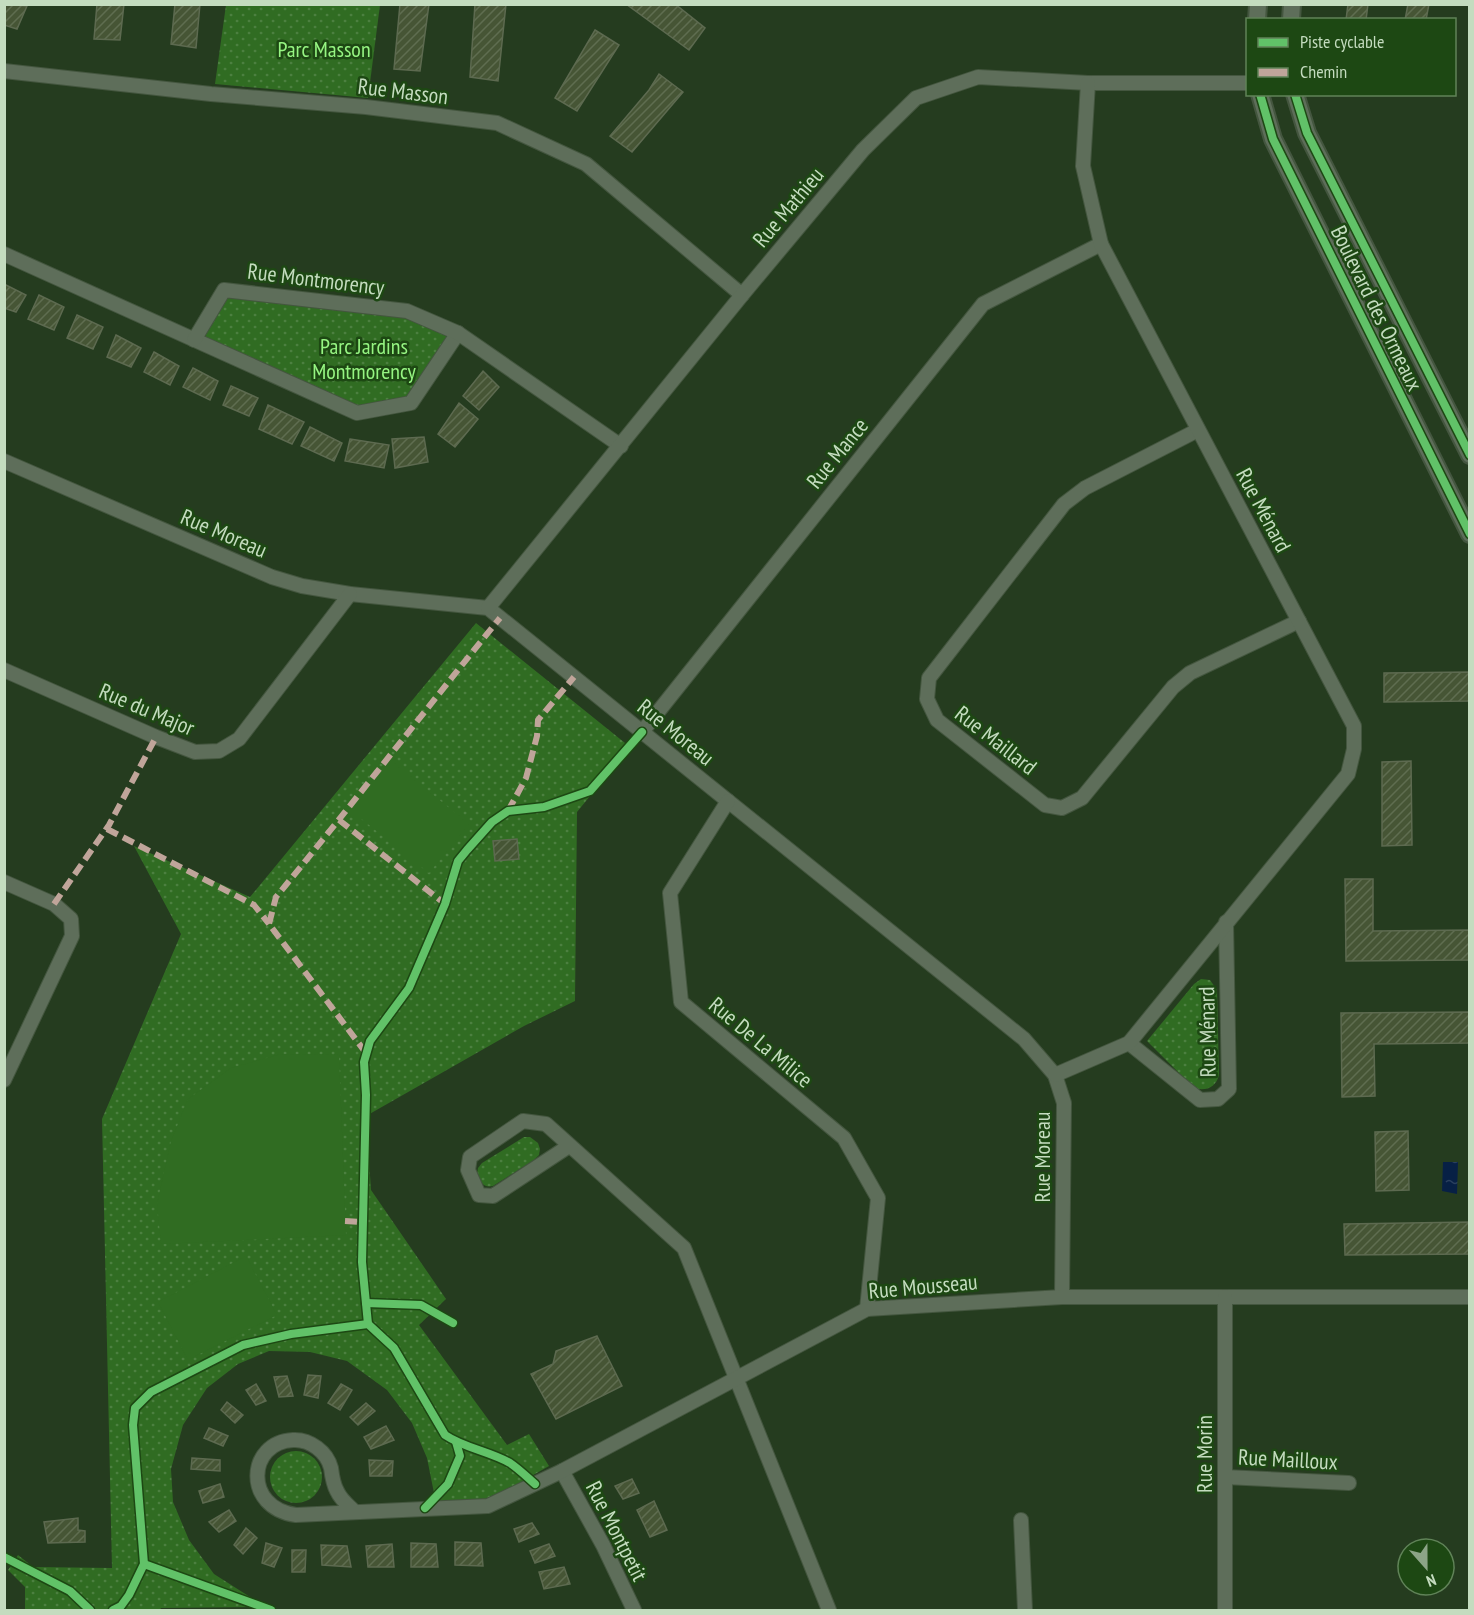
<svg xmlns="http://www.w3.org/2000/svg" width="1474" height="1615" viewBox="0 0 1474 1615" font-family="'PT Sans Narrow',sans-serif">
<defs>
<pattern id="green-dots" width="8" height="8" patternUnits="userSpaceOnUse" patternTransform="scale(1.5)"><rect width="8" height="8" fill="#306c22"/><path d="M2 2h.1M6 6h.1" fill="none" stroke="#4c8040" stroke-width="1.8" stroke-linecap="round"/></pattern>
<pattern id="water-ripples" width="26" height="14" patternUnits="userSpaceOnUse" patternTransform="scale(1.5)"><rect width="26" height="14" fill="#072045"/><path d="M2 4q2-2 4 0t4 0M15 11q2-2 4 0t4 0" fill="none" stroke="#2a405e"/></pattern>
<pattern id="building-hatch" width="6" height="6" patternUnits="userSpaceOnUse" patternTransform="scale(1.5)"><rect width="6" height="6" fill="#465535"/><path d="M-1 1l2-2M0 6l6-6M5 7l2-2" fill="none" stroke="#5f6d50"/></pattern>
</defs>
<rect width="100%" height="100%" fill="#253c1f"/>
<!-- green -->
<g fill="url(#green-dots)">
<path d="M226,5H380L368,98L215,84Z"/>
<path d="M224,290L407,311L458,333L411,403L357,413L194,340Z"/>
<path d="M476,623L630,747L577,812L575,1001L524,1026L366,1116L371,1190L446,1299L419,1325L507,1445L529,1434L549,1466L486,1502L436,1503L427,1458L412,1423L387,1390L347,1361L310,1352L269,1351L238,1364L207,1388L183,1425L171,1469L173,1502L189,1540L214,1574L266,1607L161,1608L160,1610H25V1587L8,1570L18,1555L33,1567L112,1568L102,1119L181,934L134,846L250,897Z"/>
<path d="M1201,979L1210,980L1217,990L1219,1075C1216,1087 1206,1092 1194,1088L1147,1041L1194,984Z"/>
<path d="M524,1137H530L538,1143L540,1149L539,1155L534,1160L493,1186C483,1188 480,1182 477,1174L478,1168L482,1163Z"/>
<circle cx="296" cy="1477" r="26"/>
</g>
<!-- pitch -->
<g fill="#306c22">
<path d="M389,759L469,824L429,873L349,809Z"/>
<path d="M281,1054L339,1055L346,1235L161,1244L157,1204L171,1141L188,1099L231,1068Z"/>
<path d="M246,1256L277,1315L188,1360L158,1302Z"/>
</g>
<!-- water -->
<path fill="url(#water-ripples)" d="M1443,1162H1458L1457,1194L1442,1191Z"/>
<!-- building -->
<g fill="url(#building-hatch)" stroke="#5d6a50" stroke-width="1.5">
<path d="M4,4L27,6L17,29L4,25Z"/>
<path d="M97,4H124L120,40L94,39Z"/>
<path d="M175,4H200L196,48L171,44Z"/>
<path d="M400,4H429L420,71L394,69Z"/>
<path d="M475,4H506L498,81L470,77Z"/>
<path d="M626,4H675L705,28L689,50Z"/>
<path d="M1348,4H1368L1366,20H1346Z"/>
<path d="M1408,4H1429L1426,20H1405Z"/>
<path d="M595,30L619,45L577,111L555,98Z"/>
<path d="M659,74L683,92L632,152L610,136L649,90Z"/>
<path d="M4,284L26,295L16,312L4,308Z"/>
<path d="M39,295L64,307L54,330L28,319Z"/>
<path d="M77,315L103,327L93,349L67,338Z"/>
<path d="M116,335L141,348L131,367L107,357Z"/>
<path d="M154,352L179,366L170,385L144,372Z"/>
<path d="M193,368L218,381L210,400L183,387Z"/>
<path d="M483,371L499,387L479,410L463,396Z"/>
<path d="M231,386L258,398L249,416L223,405Z"/>
<path d="M459,403L478,419L455,447L438,434Z"/>
<path d="M268,405L304,422L292,444L259,429Z"/>
<path d="M310,427L342,443L334,461L301,446Z"/>
<path d="M424,437L428,462L395,468L392,439Z"/>
<path d="M350,439L389,445L384,468L345,461Z"/>
<path d="M1470,672V701L1384,702V673Z"/>
<path d="M1411,761L1412,845L1382,846V762Z"/>
<path d="M517,839L519,859L495,861L493,841Z"/>
<path d="M1345,879H1373V931L1470,930V960L1346,961Z"/>
<path d="M1470,1012V1043L1374,1044L1375,1096L1342,1097L1341,1013Z"/>
<path d="M1408,1131L1409,1190L1376,1191L1375,1132Z"/>
<path d="M1470,1222V1254L1345,1255L1344,1224Z"/>
<path d="M597,1336L622,1386L556,1419L531,1374L553,1364L556,1351Z"/>
<path d="M308,1375L321,1376L318,1398L304,1395Z"/>
<path d="M287,1376L293,1396L279,1397L274,1377Z"/>
<path d="M256,1384L266,1401L256,1405L246,1390Z"/>
<path d="M341,1384L352,1390L340,1410L328,1403Z"/>
<path d="M227,1402L243,1415L235,1423L221,1410Z"/>
<path d="M366,1403L375,1411L358,1425L350,1417Z"/>
<path d="M386,1426L394,1440L371,1449L364,1437Z"/>
<path d="M209,1428L228,1436L223,1446L204,1438Z"/>
<path d="M192,1458L220,1460V1471L191,1469Z"/>
<path d="M369,1460L393,1461L392,1476H370Z"/>
<path d="M632,1479L639,1493L623,1499L615,1486Z"/>
<path d="M220,1484L224,1497L203,1503L199,1491Z"/>
<path d="M654,1501L667,1530L650,1537L637,1510Z"/>
<path d="M229,1510L236,1521L219,1532L209,1522Z"/>
<path d="M78,1518V1530L85,1531V1542L48,1543L44,1522Z"/>
<path d="M532,1523L539,1534L519,1542L514,1529Z"/>
<path d="M246,1528L257,1538L243,1554L234,1545Z"/>
<path d="M455,1542L481,1543L483,1566L455,1565Z"/>
<path d="M266,1543L282,1548L274,1567L262,1563Z"/>
<path d="M411,1543L436,1544L438,1567H411Z"/>
<path d="M392,1544L394,1567H368L366,1546Z"/>
<path d="M549,1544L555,1556L535,1563L530,1551Z"/>
<path d="M321,1545L347,1546L351,1567L322,1565Z"/>
<path d="M292,1550H306L305,1572H292Z"/>
<path d="M564,1567L570,1584L544,1589L539,1572Z"/>
</g>
<g fill="none" stroke-linecap="round" stroke-linejoin="round">
<!-- minor casing -->
<g stroke="#44563f" stroke-width="16">
<g id="minor">
<path d="M4,71L211,94L366,107L497,123L586,164L742,295"/>
<path d="M4,254L357,413L411,403L458,333"/>
<path d="M194,340L224,290L407,311L458,333L621,446"/>
<path d="M1198,430L1085,488L1064,504L929,678L927,699L937,720L1045,805L1062,808L1082,798L1173,687L1190,673L1299,621"/>
<path d="M4,461L272,577L302,586L350,594L488,608L1024,1039L1055,1075L1064,1103L1062,1297"/>
<path d="M488,608L742,295L863,150L916,98L978,77L1088,83H1248"/>
<path d="M4,670L156,737L195,752L219,751L239,739L350,594"/>
<path d="M642,732L983,304L1101,244"/>
<path d="M728,801L670,893L681,1002L844,1138L878,1198L867,1309"/>
<path d="M4,882L54,904L71,919L72,936L4,1080"/>
<path d="M1129,1043L1200,1100L1218,1099L1229,1089L1226,922"/>
<path d="M1055,1075L1129,1043L1348,774L1354,749V726L1101,244L1083,166L1088,83"/>
<path d="M569,1146L493,1196L479,1195L468,1170L470,1157L523,1121L546,1124L684,1248L829,1610"/>
<path d="M562,1471L603,1545L634,1610"/>
<path d="M1225,1477L1349,1483"/>
<path d="M355,1512C348,1505 341,1500 337,1491C333,1484 332,1476 331,1468C327,1452 310,1439 293,1440C247,1442 243,1508 296,1515L488,1506L562,1471L867,1309L1062,1297H1470"/>
<path d="M1021,1520L1025,1610"/>
<path d="M1225,1610V1297"/>
</g>
</g>
<!-- tertiary casing -->
<g stroke="#44563f" stroke-width="20">
<g id="tertiary">
<path d="M1257,20L1258,4"/>
<path d="M1291,20L1292,4"/>
<path d="M1260,94L1273,139L1470,534"/>
<path d="M1295,94L1307,133L1470,455"/>
</g>
</g>
<!-- minor -->
<use href="#minor" stroke="#5e6e5a" stroke-width="14"/>
<!-- tertiary -->
<use href="#tertiary" stroke="#5e6e5a" stroke-width="16"/>
<!-- quiet -->
<g stroke="#c0a59a" stroke-width="6" stroke-dasharray="12 6" stroke-linecap="butt">
<path d="M508,811L526,778L537,736L538,720L574,677"/>
<path d="M339,820L445,904"/>
<path d="M107,829L254,905L269,924"/>
<path d="M54,904L109,825L156,737"/>
<path d="M366,1053L269,924L276,897C352,805 425,710 500,618"/>
<path d="M345,1221L364,1222"/>
</g>
<!-- cycleway casing -->
<g stroke="#1d4813" stroke-width="11">
<g id="cycleway">
<path d="M1260,94L1273,139L1470,534"/>
<path d="M1295,94L1307,133L1470,455"/>
<path d="M366,1303L421,1305L453,1323"/>
<path d="M368,1324L362,1262L366,1095L364,1062L370,1041L409,988L445,904L458,861L467,850L492,822L508,811L544,807L590,791L642,732"/>
<path d="M425,1508L448,1484L460,1456L456,1442"/>
<path d="M4,1557L70,1591L90,1610"/>
<path d="M144,1564L271,1610"/>
<path d="M113,1610L121,1606L129,1595L144,1564L133,1425L135,1408L151,1392L243,1345L291,1334L368,1324L394,1348L445,1435C464,1448 489,1451 510,1463C519,1469 527,1477 535,1484"/>
</g>
</g>
<!-- cycleway -->
<use href="#cycleway" stroke="#61c268" stroke-width="8"/>
</g>
<g text-anchor="middle" dominant-baseline="central" stroke-width="5" stroke-linejoin="round" paint-order="stroke">
<!-- park labels -->
<g font-size="22" fill="#96f582" stroke="#1d4813">
<text x="324" y="49">Parc Masson</text>
<text x="364" y="346">Parc Jardins<tspan x="364" dy="25">Montmorency</tspan></text>
</g>
<!-- street labels -->
<g font-size="22" fill="#c4dcbf" stroke="#1d4813">
<text transform="translate(403 91) rotate(7)">Rue Masson</text>
<text transform="translate(788 207) rotate(-50)">Rue Mathieu</text>
<text transform="translate(316 279) rotate(7)">Rue Montmorency</text>
<text transform="translate(1377 308) rotate(64)">Boulevard des Ormeaux</text>
<text transform="translate(837 453) rotate(-51)">Rue Mance</text>
<text transform="translate(1264 510) rotate(62)">Rue Ménard</text>
<text transform="translate(224 533) rotate(23)">Rue Moreau</text>
<text transform="translate(147 709) rotate(23)">Rue du Major</text>
<text transform="translate(676 732) rotate(39)">Rue Moreau</text>
<text transform="translate(996 740) rotate(38)">Rue Maillard</text>
<text transform="translate(1207 1032) rotate(-91)">Rue Ménard</text>
<text transform="translate(761 1042) rotate(40)">Rue De La Milice</text>
<text transform="translate(1042 1157) rotate(-90)">Rue Moreau</text>
<text transform="translate(923 1286) rotate(-5)">Rue Mousseau</text>
<text transform="translate(1204 1454) rotate(-90)">Rue Morin</text>
<text transform="translate(1288 1459) rotate(3)">Rue Mailloux</text>
<text transform="translate(617 1531) rotate(63)">Rue Montpetit</text>
</g>
</g>
<!-- border -->
<rect width="1474" height="1615" fill="none" stroke="#c4dcbf" stroke-width="12"/>
<!-- legend -->
<rect x="1246" y="18" width="210" height="78" fill="#1d4813" stroke="#608358" stroke-width="1.5"/>
<rect x="1258" y="38" width="30" height="9" fill="#61c268" stroke="#608358" stroke-width="1.5"/>
<text x="1300" y="48" font-size="18" fill="#c4dcbf">Piste cyclable</text>
<rect x="1258" y="68" width="30" height="9" fill="#c0a59a" stroke="#608358" stroke-width="1.5"/>
<text x="1300" y="78" font-size="18" fill="#c4dcbf">Chemin</text>
<!-- north arrow -->
<g transform="translate(1426 1567) rotate(159)"><circle r="28" fill="#1d4813" stroke="#608358" stroke-width="1.5"/>
<path d="M0-4.5L10 22L0 15L-10 22Z" fill="#8ca487"/>
<text y="-9" font-size="16" font-weight="bold" text-anchor="middle" fill="#c4dcbf">N</text>
</g>
</svg>
